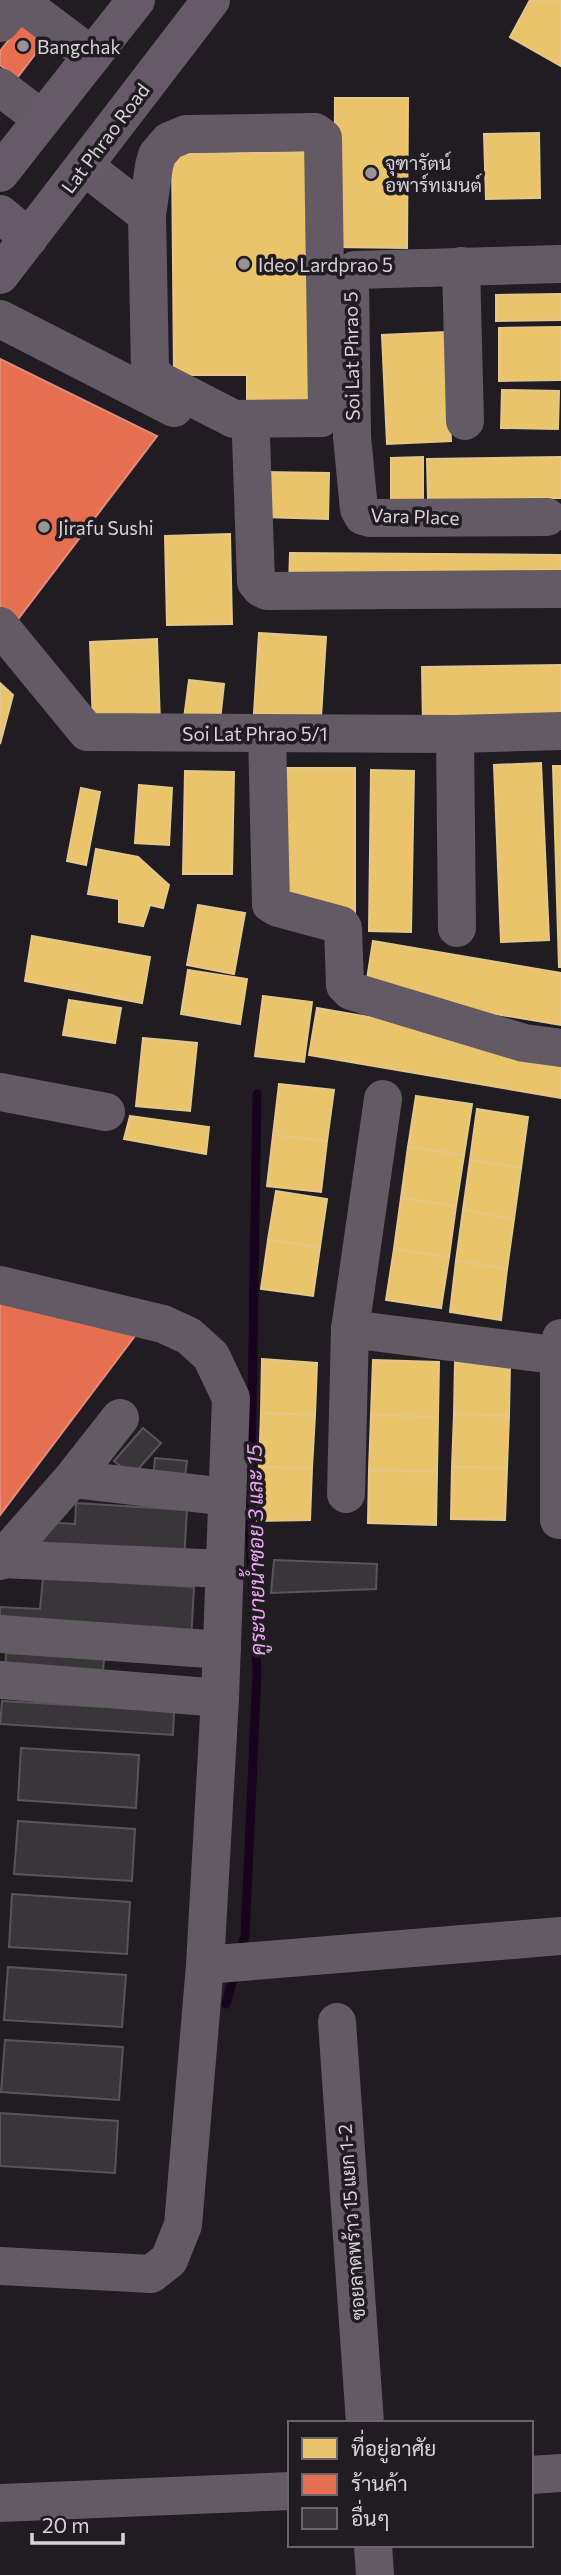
<svg xmlns="http://www.w3.org/2000/svg" width="561" height="2575" viewBox="0 0 561 2575" font-family="Commissioner,Sarabun,sans-serif">
<rect width="100%" height="100%" fill="#201c21"/>
<!-- homes -->
<g fill="#e9c46a" stroke="#e4c88b" stroke-width="2">
<path d="M530,0H561V66L510,37Z"/>
<path d="M335,98H408L407,248L334,247Z"/>
<path d="M539,133L540,198L486,199L484,134Z"/>
<path d="M314,152L316,402L247,403V375H174L172,154Z"/>
<path d="M561,294V320L496,321V295Z"/>
<path d="M561,327V380L499,381V328Z"/>
<path d="M446,332L451,441L387,444L382,335Z"/>
<path d="M502,390L559,391L558,429L501,428Z"/>
<path d="M423,457V502L391,503V458Z"/>
<path d="M561,457V498L428,500L427,459Z"/>
<path d="M263,472L329,473L328,519L262,517Z"/>
<path d="M230,534L232,624L167,625L165,536Z"/>
<path d="M290,553L561,555L559,584L289,585Z"/>
<path d="M259,633L326,637L320,733L253,729Z"/>
<path d="M157,639L160,722L93,725L90,642Z"/>
<path d="M561,665V724L423,726L422,667Z"/>
<path d="M189,680L224,684L219,730L183,726Z"/>
<path d="M0,683L13,695L0,744Z"/>
<path d="M541,763L549,940L501,942L494,765Z"/>
<path d="M553,766H561V967H559Z"/>
<path d="M283,768H355V916L287,908Z"/>
<path d="M371,770L414,771L411,932L369,931Z"/>
<path d="M185,771L234,772L232,874H183Z"/>
<path d="M139,785L172,788L169,845L135,843Z"/>
<path d="M81,788L100,792L86,865L67,861Z"/>
<path d="M96,849L138,857L169,885L163,908L150,905L143,926L119,922V899L88,894Z"/>
<path d="M198,905L245,913L234,974L187,965Z"/>
<path d="M32,936L150,957L142,1003L25,981Z"/>
<path d="M373,941L561,973V1025L365,992Z"/>
<path d="M188,970L247,979L240,1024L181,1014Z"/>
<path d="M263,996L312,1002L304,1062L255,1056Z"/>
<path d="M69,1000L121,1008L115,1043L63,1035Z"/>
<path d="M317,1008L561,1050V1098L309,1055Z"/>
<path d="M143,1038L197,1043L190,1111L136,1106Z"/>
<path d="M279,1084L334,1090L327,1141L273,1135Z"/>
<path d="M416,1096L472,1104L464,1155L408,1147Z"/>
<path d="M477,1109L528,1117L521,1168L470,1160Z"/>
<path d="M130,1116L209,1127L206,1154L124,1139Z"/>
<path d="M273,1135L327,1141L321,1192L267,1186Z"/>
<path d="M408,1147L464,1155L456,1206L401,1198Z"/>
<path d="M470,1160L521,1168L514,1219L463,1210Z"/>
<path d="M276,1191L327,1199L320,1247L268,1240Z"/>
<path d="M401,1198L456,1206L449,1257L394,1249Z"/>
<path d="M463,1210L514,1219L507,1269L456,1261Z"/>
<path d="M268,1240L320,1247L313,1296L261,1289Z"/>
<path d="M394,1249L449,1257L441,1308L386,1300Z"/>
<path d="M456,1261L507,1269L501,1320L450,1312Z"/>
<path d="M262,1359L317,1363L315,1415L261,1413Z"/>
<path d="M373,1360L439,1362L438,1417L371,1415Z"/>
<path d="M455,1362L510,1363L509,1416L454,1414Z"/>
<path d="M261,1413L315,1415L312,1468L259,1467Z"/>
<path d="M454,1414L509,1416L507,1468L452,1467Z"/>
<path d="M371,1415L438,1417L437,1472L369,1470Z"/>
<path d="M259,1467L312,1468L310,1520L257,1521Z"/>
<path d="M452,1467L507,1468L505,1520L451,1519Z"/>
<path d="M369,1470L437,1472L436,1525L368,1523Z"/>
</g>
<!-- shops -->
<g fill="#e76f51" stroke="#e28d7a" stroke-width="2">
<path d="M23,22L46,40L17,78L0,65V51Z"/>
<path d="M0,359L157,436L9,631L0,619Z"/>
<path d="M0,1293L144,1324L0,1515Z"/>
</g>
<g fill="none" stroke-linecap="round" stroke-linejoin="round">
<!-- stream -->
<g stroke="#18031c" stroke-width="9">
<path d="M240,1952L245,1936L257,1672L250,1534L257,1094"/>
<path d="M226,2004L235,1972"/>
</g>
</g>
<!-- building -->
<g fill="#393639" stroke="#585559" stroke-width="2">
<path d="M143,1428L161,1443L132,1476L114,1461Z"/>
<path d="M155,1458L187,1461L184,1484L153,1481Z"/>
<path d="M76,1503L187,1510L184,1561L41,1552L43,1522L75,1524Z"/>
<path d="M274,1560L377,1564L376,1589L271,1593Z"/>
<path d="M43,1578L194,1587L191,1641L0,1629V1607L40,1609Z"/>
<path d="M6,1653L104,1659L102,1684L5,1678Z"/>
<path d="M2,1701L174,1711L173,1735L0,1724Z"/>
<path d="M21,1748L139,1755L136,1808L18,1800Z"/>
<path d="M18,1821L135,1829L132,1881L14,1874Z"/>
<path d="M12,1894L130,1902L127,1954L9,1947Z"/>
<path d="M8,1967L126,1975L122,2027L4,2020Z"/>
<path d="M5,2040L123,2047L119,2100L1,2092Z"/>
<path d="M0,2113L118,2121L115,2173L0,2166Z"/>
</g>
<g fill="none" stroke-linecap="round" stroke-linejoin="round">
<!-- minor -->
<g stroke="#645a65" stroke-width="38">
<path d="M0,23L19,1L92,56"/>
<path d="M0,87L42,119"/>
<path d="M315,132L323,138L327,412L321,418L234,419L160,381L150,370L147,215L154,166L157,155L169,141L186,134Z"/>
<path d="M84,166L147,215"/>
<path d="M461,266L465,421"/>
<path d="M0,319L174,408"/>
<path d="M251,437L256,582L261,588L267,591L561,589"/>
<path d="M547,517L370,518L363,516L359,509L352,437L350,280L355,270L561,264"/>
<path d="M0,626L87,732L455,734L561,731"/>
<path d="M267,733L271,904L278,908L341,925L343,928L345,985L351,991L524,1043L561,1048"/>
<path d="M455,734L457,928"/>
<path d="M0,1092L106,1112"/>
<path d="M0,1285L163,1324L189,1336L211,1356L231,1398L220,1698L205,1965L183,2225L169,2260L151,2274L0,2266"/>
<path d="M350,1329L561,1356"/>
<path d="M72,1479L227,1497"/>
<path d="M346,1494L350,1329L383,1099"/>
<path d="M559,1520V1355L561,1338"/>
<path d="M2,1559L225,1569"/>
<path d="M0,1561L72,1479L120,1418"/>
<path d="M0,1634L222,1650"/>
<path d="M0,1680L220,1698"/>
<path d="M205,1965L561,1936"/>
<path d="M337,2022L365,2423"/>
<path d="M531,2475L561,2473"/>
<path d="M0,2503L290,2491"/>
<path d="M373,2545L375,2575"/>
</g>
<!-- major -->
<g stroke="#665a68" stroke-width="38">
<path d="M0,173L136,0"/>
<path d="M0,214L29,238"/>
<path d="M0,275L211,0"/>
</g>
</g>
<!-- markers -->
<g fill="#979398" stroke="#211b22" stroke-width="2.5">
<circle cx="23" cy="46" r="7"/>
<circle cx="371" cy="173" r="7"/>
<circle cx="244" cy="264" r="7"/>
<circle cx="44" cy="527" r="7"/>
</g>
<g text-anchor="middle" dominant-baseline="central" stroke-width="7" stroke-linejoin="round" paint-order="stroke">
<!-- poi labels -->
<g font-size="19" fill="#d7d3d8" stroke="#211b22" text-anchor="start">
<text x="37" y="46">Bangchak</text>
<text x="385" y="162">จุฑารัตน์<tspan x="385" dy="22">อพาร์ทเมนต์</tspan></text>
<text x="258" y="264">Ideo Lardprao 5</text>
<text x="58" y="527">Jirafu Sushi</text>
</g>
<!-- street labels -->
<g font-size="19" fill="#d7d3d8" stroke="#211b22">
<text transform="translate(105 138) rotate(-53)">Lat Phrao Road</text>
<text transform="translate(351 356) rotate(-91)">Soi Lat Phrao 5</text>
<text transform="translate(415 516) rotate(2)">Vara Place</text>
<text x="255" y="733">Soi Lat Phrao 5/1</text>
<text transform="translate(351 2222) rotate(-94)">ซอยลาดพร้าว 15 แยก 1-2</text>
</g>
<!-- water labels -->
<g font-size="21" font-style="italic" fill="#e9a9f2" stroke="#211b22">
<text transform="translate(255 1550) rotate(-91)">คูระบายน้ำซอย 3 และ 15</text>
</g>
</g>
<!-- legend -->
<rect x="288" y="2421" width="245" height="126" fill="#211b22" stroke="#6a656b" stroke-width="2"/>
<rect x="302" y="2438" width="35" height="21" fill="#e9c46a" stroke="#6a656b" stroke-width="2"/>
<text x="351" y="2456" font-size="21" fill="#d7d3d8">ที่อยู่อาศัย</text>
<rect x="302" y="2474" width="35" height="21" fill="#e76f51" stroke="#6a656b" stroke-width="2"/>
<text x="351" y="2491" font-size="21" fill="#d7d3d8">ร้านค้า</text>
<rect x="302" y="2508" width="35" height="21" fill="#393639" stroke="#6a656b" stroke-width="2"/>
<text x="351" y="2526" font-size="21" fill="#d7d3d8">อื่นๆ</text>
<!-- scale -->
<path d="M32 2533v10h91v-10" fill="none" stroke="#d7d3d8" stroke-width="3.5"/>
<text x="42" y="2533" font-size="21" fill="#d7d3d8" stroke="#211b22" stroke-width="5" paint-order="stroke">20 m</text>
</svg>
